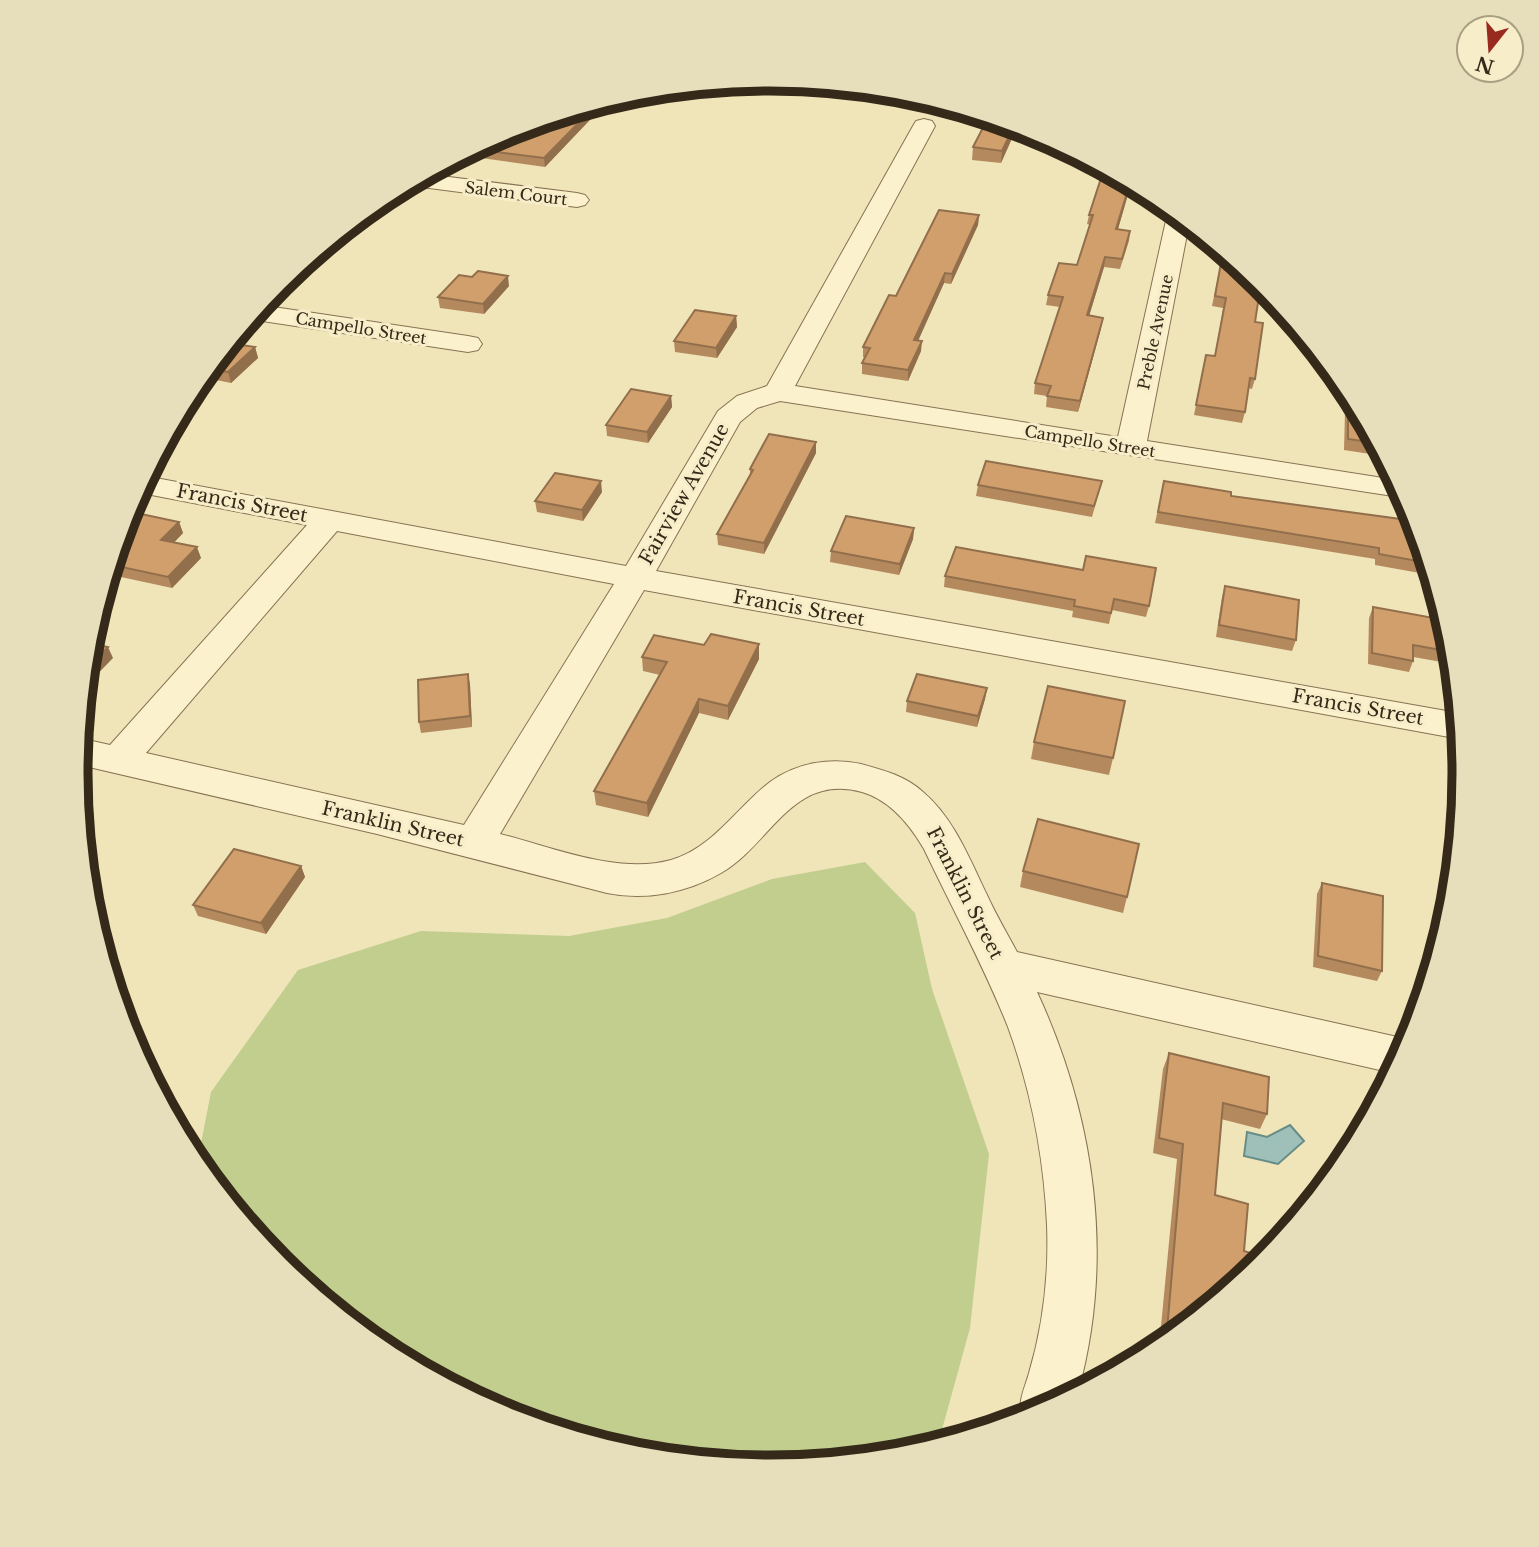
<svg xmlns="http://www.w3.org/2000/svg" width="1539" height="1547" viewBox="0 0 1539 1547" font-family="'Libre Baskerville',serif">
<rect width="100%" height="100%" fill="#f0e4b9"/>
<!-- green -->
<path fill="#c1ce8d" d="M865,862L915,913L932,989L989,1154L970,1328L938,1444L905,1454L769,1468L634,1454L503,1415L383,1351L278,1264L197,1164L211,1092L298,970L421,931L569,936L667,918L772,879Z"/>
<!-- water -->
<path fill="#9ec0b9" stroke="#668d87" stroke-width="2" d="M1290,1125L1304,1141L1278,1164L1244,1156L1247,1132L1267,1137Z"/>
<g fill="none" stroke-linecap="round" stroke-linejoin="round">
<!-- minor casing -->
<g stroke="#877353" stroke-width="2">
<g id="minor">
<path d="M924,119L932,121L935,126L795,386L1118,437L1167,216L1172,210L1189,224L1147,441L1396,480L1406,498L780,401L757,408L740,422L656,571L1458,713L1460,739L644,590L500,834C552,847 618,875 671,860C713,848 737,807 770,782C796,763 830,757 861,764C883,770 906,776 923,792C954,818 970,860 987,895C996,915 1007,933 1017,952L1411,1040L1393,1073L1037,992C1095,1117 1115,1258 1078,1392L1023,1419C1016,1404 1025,1388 1029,1373C1043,1326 1049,1274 1047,1225C1044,1158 1031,1090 1008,1027C984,966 952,908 924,849C910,825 890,800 862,792C792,773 772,843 721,873C687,893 645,901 607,893L377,834L76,764L79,738L110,745L307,525L136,492L145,476L626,566L718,411L737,396L767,386L913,126L916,121ZM337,531L614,584L464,825L146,753Z"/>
<path d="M425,174L577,193L585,195L589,200L585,205L577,207L406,185Z"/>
<path d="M260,305L468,336L478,338L482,344L478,350L468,352L249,319Z"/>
</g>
</g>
<!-- minor -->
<use href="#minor" fill="#fbf1cc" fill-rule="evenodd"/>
</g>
<!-- wall -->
<g fill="#b4895d">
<path d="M605,101V104L545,167L460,155L504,132Z"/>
<path d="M1017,127L1001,163L972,160L973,147Z"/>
<path d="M1104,169L1136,186L1135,192L1129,191L1118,229L1130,231L1129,241L1120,269L1104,267L1089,316L1101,328L1078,412L1046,407L1047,396L1034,394L1035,383L1060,307L1046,305L1048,295L1077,265L1090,225L1087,224L1089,215Z"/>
<path d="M979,215L978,225L951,284L944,283L918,340L921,351L908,381L862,374V363L865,358L863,357V347L896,296Z"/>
<path d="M1223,252L1255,322V379L1252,389L1248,388L1245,412L1242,423L1194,415L1206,355L1215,356L1223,308L1212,306Z"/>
<path d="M509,286L484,314L440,308L438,297Z"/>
<path d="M736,316L737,327L717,358L675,352L674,341Z"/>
<path d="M229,343L255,347L258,358L231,383L201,377Z"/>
<path d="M671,396L672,407L648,443L607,436L606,425Z"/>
<path d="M1348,401L1354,402L1383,456L1344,450L1345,412Z"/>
<path d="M816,453L764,554L718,545L717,534L750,475V469Z"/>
<path d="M1164,481L1231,496L1415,521L1431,575L1375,565V559L1155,523Z"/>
<path d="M978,485L1099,492L1092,517L976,496Z"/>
<path d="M602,492L583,521L537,512L535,501Z"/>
<path d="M127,511L179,522L183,533L174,542L201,558L172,588L121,577L117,566V565L113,564L112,561Z"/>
<path d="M914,528L913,539L899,575L830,562L831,551Z"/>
<path d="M956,547L1149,606L1146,617L1112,610L1109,624L1072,617L1073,611L944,587L945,576Z"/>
<path d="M1225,586L1296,640L1292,651L1216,637L1222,597Z"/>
<path d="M1373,607L1450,638L1453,664L1413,657V661L1409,672L1368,664L1369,618Z"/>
<path d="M642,657L759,659L728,720L699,713L648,817L596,805L594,791L660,675L643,671Z"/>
<path d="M468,674L470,685L472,727L421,733L419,722Z"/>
<path d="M987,688L985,699L977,727L906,712L907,701Z"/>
<path d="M1034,742L1113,758L1109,775L1031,759Z"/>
<path d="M301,866L305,877L266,934L198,916L193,905Z"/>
<path d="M1023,871L1127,897L1123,913L1020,887Z"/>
<path d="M1322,883L1382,971L1377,981L1313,967L1317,894Z"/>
<path d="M1169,1053L1267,1114L1260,1129L1221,1119L1215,1195L1244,1251L1260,1265L1159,1347L1177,1159L1153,1153L1163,1069Z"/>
<path d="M1374,1097L1380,1098L1365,1125L1366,1112Z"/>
</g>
<!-- shaded-wall -->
<g fill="#926f4c">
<path d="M605,101V104L545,167L544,158L597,104Z"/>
<path d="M1014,126L1017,127L1001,163L1002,151Z"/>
<path d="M1130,183L1129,191L1115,239L1116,229Z"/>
<path d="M979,215L978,225L951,284L952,274Z"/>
<path d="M1105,257L1104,267L1086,326L1087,315Z"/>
<path d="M945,273L944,283L914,350V340Z"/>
<path d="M508,276L509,286L484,314L483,304Z"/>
<path d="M736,316L737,327L717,358L716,348Z"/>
<path d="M1103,318L1101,328L1078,412L1080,401Z"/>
<path d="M922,341L921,351L908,381V370Z"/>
<path d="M255,347L258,358L231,383L228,372Z"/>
<path d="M671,396L672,407L648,443L647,432Z"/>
<path d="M816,442V453L764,554V543Z"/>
<path d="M601,481L602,492L583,521L582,510Z"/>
<path d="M179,522L183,533L166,551L161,540Z"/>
<path d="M914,528L913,539L899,575L900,564Z"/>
<path d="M197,547L201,558L172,588L168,577Z"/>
<path d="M759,644V659L728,720V706Z"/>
<path d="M108,647L113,658L84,688L86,670Z"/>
<path d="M468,674L470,685L472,727L470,716Z"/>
<path d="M987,688L985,699L977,727L978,716Z"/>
<path d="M699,699V713L648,817L647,803Z"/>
<path d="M301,866L305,877L266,934L261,923Z"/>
</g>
<!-- building -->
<g fill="#d19f6c" stroke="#926f4c" stroke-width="2">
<path d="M597,104L544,158L473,149L504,132Z"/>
<path d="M988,118L1014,126L1002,151L973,147Z"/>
<path d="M1104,169L1130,183L1116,229L1130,231L1122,259L1105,257L1087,315L1103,318L1080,401L1047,396L1051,386L1035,383L1063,297L1048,295L1059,263L1077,265L1093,215H1089Z"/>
<path d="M939,210L979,215L952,274L945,273L914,340L922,341L908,370L862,363L870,348L863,347L889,295L896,296Z"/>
<path d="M1223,252L1261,283L1255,322L1263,323L1255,379L1250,378L1245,412L1196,405L1206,355L1215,356L1226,298L1215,296Z"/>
<path d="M478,271L508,276L483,304L438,297L459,275L472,277Z"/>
<path d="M695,310L736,316L716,348L674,341Z"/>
<path d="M229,343L255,347L228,372L208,369Z"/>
<path d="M631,389L671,396L647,432L606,425Z"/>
<path d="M1348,401L1354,402L1376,443L1348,439Z"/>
<path d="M769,434L816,442L764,543L717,534L753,470L750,469Z"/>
<path d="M986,461L1102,481L1094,506L978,485Z"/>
<path d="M555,473L601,481L582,510L535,501Z"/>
<path d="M1164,481L1231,492V496L1415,521L1428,563L1379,554V548L1158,512Z"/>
<path d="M127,511L179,522L161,540L197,547L168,577L117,566L126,556L114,554Z"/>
<path d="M846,516L914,528L900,564L831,551Z"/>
<path d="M956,547L1083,570L1086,556L1156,568L1149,606L1114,599L1111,613L1074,606L1075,600L945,576Z"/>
<path d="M1225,586L1299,600L1296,640L1219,625Z"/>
<path d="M1373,607L1445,620L1450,638L1452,652L1413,645V661L1372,653Z"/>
<path d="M711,634L759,644L728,706L699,699L647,803L594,791L667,662L642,657L654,635L704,645Z"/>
<path d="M88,643L108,647L86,670Z"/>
<path d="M468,674L470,716L419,722L418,680Z"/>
<path d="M917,674L987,688L978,716L907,701Z"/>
<path d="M1048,686L1125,701L1113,758L1034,742Z"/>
<path d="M1038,819L1139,844L1127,897L1023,871Z"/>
<path d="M234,849L301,866L261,923L193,905Z"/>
<path d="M1322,883L1383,896L1382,971L1318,956Z"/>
<path d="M1169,1053L1269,1077L1267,1114L1223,1103L1215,1195L1248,1204L1244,1251L1266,1258L1260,1265L1166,1342L1183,1144L1159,1138Z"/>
<path d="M1374,1097L1380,1098L1374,1108Z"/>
</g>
<g text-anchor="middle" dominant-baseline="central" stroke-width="6" stroke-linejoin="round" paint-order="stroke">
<!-- far-street labels -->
<g font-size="16" fill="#352919" stroke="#f7eec9">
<text transform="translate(516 193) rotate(7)">Salem Court</text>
<text transform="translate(361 328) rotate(9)">Campello Street</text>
<text transform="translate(1155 332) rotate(-78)">Preble Avenue</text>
<text transform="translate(1090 441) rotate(9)">Campello Street</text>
</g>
<!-- street labels -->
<g font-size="19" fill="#352919" stroke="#f7eec9">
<text transform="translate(684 494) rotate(-60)">Fairview Avenue</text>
<text transform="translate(242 503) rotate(11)">Francis Street</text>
<text transform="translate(799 608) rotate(10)">Francis Street</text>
<text transform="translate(1358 707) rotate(10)">Francis Street</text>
<text transform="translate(393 824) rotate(13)">Franklin Street</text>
<text transform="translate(965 893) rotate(63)">Franklin Street</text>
</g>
</g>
<!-- crop -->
<path d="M0 0H1539V1547H0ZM88 773a682 682 0 1 1 1364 0a682 682 0 1 1-1364 0Z" fill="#e7debb" fill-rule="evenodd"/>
<path fill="none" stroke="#352919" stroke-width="9" d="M88 773a682 682 0 1 1 1364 0a682 682 0 1 1-1364 0Z"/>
<!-- north arrow -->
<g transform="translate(1490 49) rotate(197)"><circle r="33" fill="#f7eec9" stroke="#a99f83" stroke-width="2"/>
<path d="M0-5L12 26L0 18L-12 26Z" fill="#992a20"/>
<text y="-10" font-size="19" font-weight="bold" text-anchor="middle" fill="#352919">N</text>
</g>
</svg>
